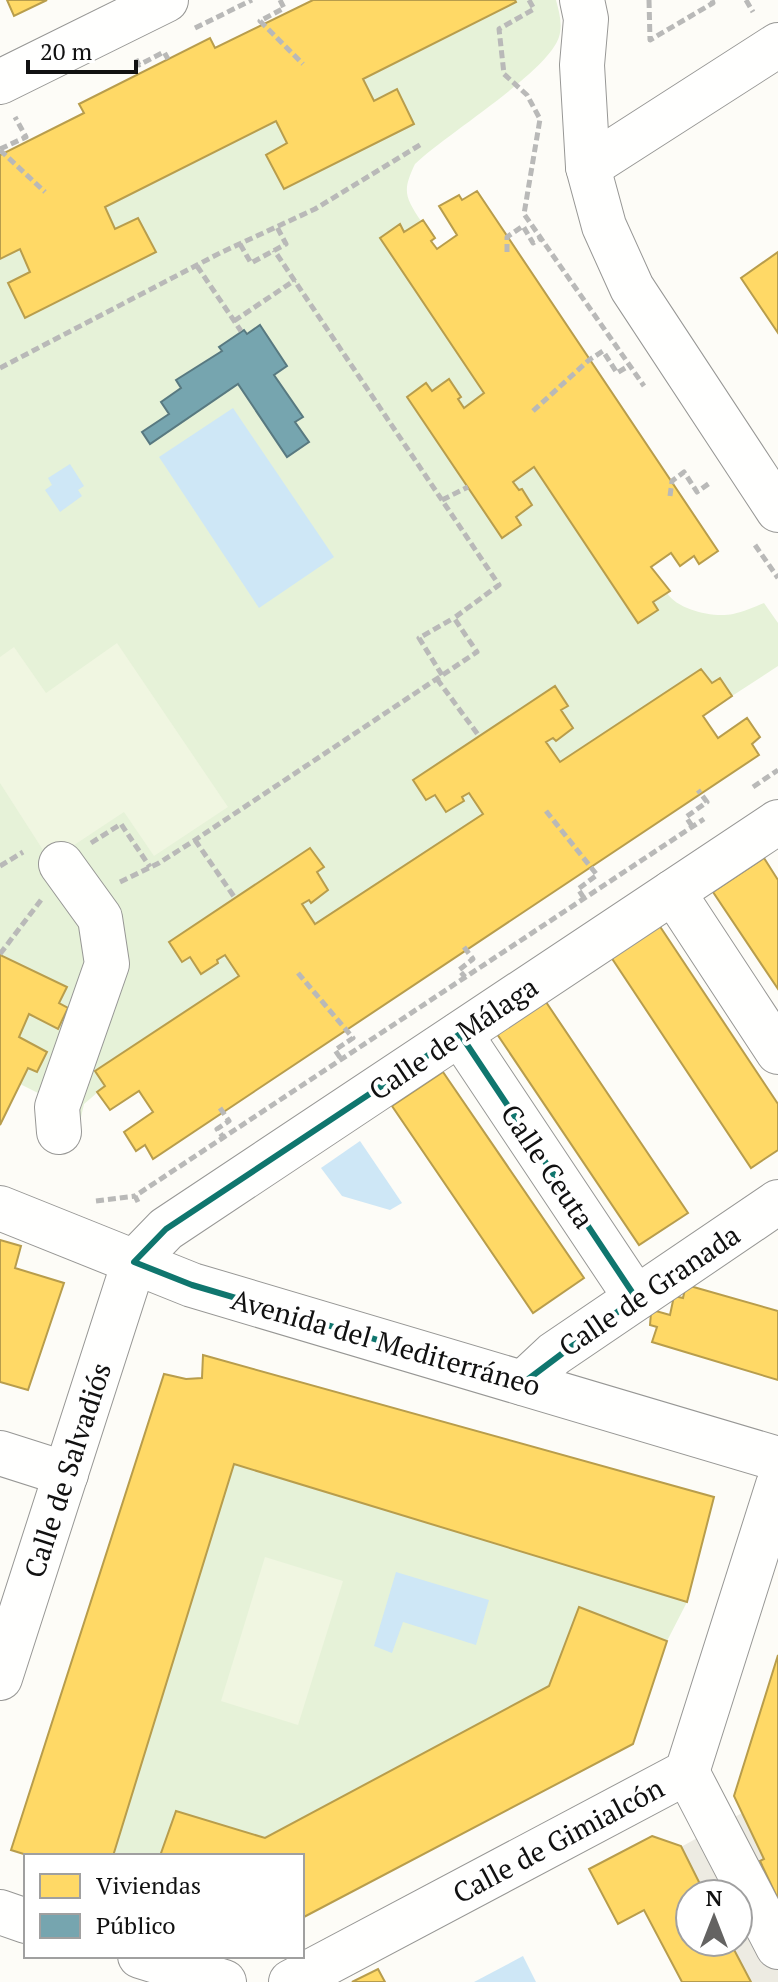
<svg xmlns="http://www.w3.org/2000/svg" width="778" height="1982" viewBox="0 0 778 1982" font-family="'PT Serif',serif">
<rect width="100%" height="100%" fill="#fdfcf7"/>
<!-- green -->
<g fill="#e6f2d8">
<path d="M515,0H556C559,12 563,24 559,37C548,72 446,134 415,164C402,191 405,197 421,221L404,232L400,225L484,393L464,408L458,399L461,397L449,379L432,391L407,398L502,538L521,526L516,517L532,506L522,489L519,490L513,482L534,467L638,622L658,610L653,602L667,593C678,610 713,618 733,614C743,612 754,607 764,603L778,623V666L732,696L720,678L712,683L701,669L560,762L546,742L553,738L556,740L573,728L561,710L568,705L555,686L414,780L435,795L446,812L464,801L462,797L469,793L483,814L315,924L302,904L309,900L311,902L328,890L317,872L323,867L310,848L169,942L182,961L190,957L201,974L218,963L217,960L225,955L239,976L96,1070L105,1086L84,1104L79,1126L48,1098L20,1084L28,1068L38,1071L47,1052L19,1037L29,1014L58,1029L68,1008L59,1003L67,987L0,955V259L20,249L30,272L8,283L25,317L115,229L105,207L276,121L287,143L266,155L284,189L414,124L397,89L374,101L363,79Z"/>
<path d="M234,1464L687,1602L667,1641L579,1607L549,1686L265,1838L160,1856H113Z"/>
</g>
<!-- pitch -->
<g fill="#f0f6e1">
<path d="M117,643L228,807L154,856L124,812L50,861L0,783V657L14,647L46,693Z"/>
<path d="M265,1557L343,1581L298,1725L221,1701Z"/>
</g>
<!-- plaza -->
<path fill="#edebe2" d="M742,1813L764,1859L760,1862L778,1899V1982H751L730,1942H738V1894H705L681,1847Z"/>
<!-- water -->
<g fill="#cee7f6">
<path d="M233,408L334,557L259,608L159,457Z"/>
<path d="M70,464L84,486L78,490L82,496L60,512L45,490L52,485L48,478Z"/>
<path d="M360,1141L402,1203L390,1210L342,1196L321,1168Z"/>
<path d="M396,1572L489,1600L476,1645L403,1622L392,1653L374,1646Z"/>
<path d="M523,1956L536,1982H474Z"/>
</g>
<!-- homes -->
<g fill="#ffd966" stroke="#b89d4c" stroke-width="2">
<path d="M7,0H47L14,16Z"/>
<path d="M313,0H515L516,2L363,79L374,101L397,89L414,124L284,189L266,155L287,143L276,121L105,207L115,229L138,218L156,252L25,318L8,283L30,272L20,249L0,259V155L84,113L79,104L210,38L215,48Z"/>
<path d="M477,191L718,551L699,564L694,556L680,566L671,553L651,567L670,591L653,602L658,610L638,623L534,467L513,482L519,490L522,489L532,505L516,517L521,525L502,538L407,397L426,383L432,391L449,379L461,397L458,399L464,408L484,393L380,238L400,224L404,232L423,220L435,238L431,241L437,249L457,235L439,206L459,195L462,200Z"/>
<path d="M778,252V333L741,278Z"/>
<path d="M701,669L712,683L720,678L732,696L703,716L718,738L747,718L760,737L752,744L759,755L153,1159L145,1145L136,1151L124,1132L153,1112L139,1091L110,1110L97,1092L105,1086L95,1071L239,976L225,955L217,960L218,963L201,974L190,957L182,962L169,942L310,848L324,867L317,872L328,890L311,903L309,900L302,904L315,924L483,814L469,793L462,797L464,801L446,812L435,795L426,800L413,780L555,686L568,706L561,710L573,728L556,741L553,738L546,742L560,762Z"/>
<path d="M764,858L778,880V989L713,892Z"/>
<path d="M659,925L778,1104V1150L751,1168L611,957Z"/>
<path d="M0,955L67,987L59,1003L68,1008L58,1029L29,1014L19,1037L47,1052L37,1072L28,1068L0,1125Z"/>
<path d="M546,1002L688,1213L639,1245L497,1034Z"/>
<path d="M443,1072L584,1278L533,1313L392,1106Z"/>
<path d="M0,1240L21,1246L15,1268L64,1283L28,1390L0,1382Z"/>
<path d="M690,1286L778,1311V1380L652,1342L657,1327L650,1325L651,1313L656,1311L670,1315L674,1296L683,1298L685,1289Z"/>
<path d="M203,1355L714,1497L687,1602L234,1464L113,1856H30L11,1850L164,1374L186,1379L202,1378Z"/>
<path d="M579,1607L667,1641L633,1744L302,1918V1856H160L176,1811L265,1838L549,1686Z"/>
<path d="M778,1655V1899L760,1861L764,1859L734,1796Z"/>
<path d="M652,1836L681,1846L705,1894H690V1942H730L751,1982H682L644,1910L618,1924L589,1869Z"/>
<path d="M378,1969L385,1982H352Z"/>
</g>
<!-- public -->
<path fill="#76a5af" stroke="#587980" stroke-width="2" d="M260,325L287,366L274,375L303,417L295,422L309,442L287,457L238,384L150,444L142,432L169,414L161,402L181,388L176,380L222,351L219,347L244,330L247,334Z"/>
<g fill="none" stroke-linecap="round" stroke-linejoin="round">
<!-- minor casing -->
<g stroke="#979795" stroke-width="46">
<g id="minor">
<path d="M582,0L586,19L582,65L588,167L604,226L632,288L778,510"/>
<path d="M0,82L166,0"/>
<path d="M588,167L778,45"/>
<path d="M673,892L778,1052"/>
<path d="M460,1034L636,1298"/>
<path d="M59,1132L57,1107L107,964L100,918L61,864"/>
<path d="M0,1208L192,1285L778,1459"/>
<path d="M523,1383L554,1354L778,1202"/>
<path d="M0,1453L66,1474"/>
<path d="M0,1678L134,1262L166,1229L778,822"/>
<path d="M687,1772L778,1947"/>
<path d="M0,1912L26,1921"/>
<path d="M140,1956L224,1982"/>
<path d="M291,1982L687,1772L778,1485"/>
</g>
</g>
<!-- path -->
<g stroke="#b9b9b8" stroke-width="5" stroke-dasharray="8 4" stroke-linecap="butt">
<path d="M280,0L284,8L260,21L303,64"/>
<path d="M529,0L534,9L499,29L504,74L527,95L540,119L524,214L644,386"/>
<path d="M649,0L650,40L713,3L712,0"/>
<path d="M746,0L753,12"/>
<path d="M195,28L252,0"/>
<path d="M136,59L139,65L164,52L168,59"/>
<path d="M0,149L26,137L15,117"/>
<path d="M0,150L45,192"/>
<path d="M240,244L251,263L286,244L277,227"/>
<path d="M507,252V237L523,226L533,243L541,238"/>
<path d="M197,266L241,331"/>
<path d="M234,321L295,280"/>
<path d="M0,368L220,253L315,209L423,143"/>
<path d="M533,411L589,360L603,351L617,373L630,365"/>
<path d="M670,496L672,481L684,472L697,492L711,482"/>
<path d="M442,500L468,487"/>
<path d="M755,545L778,578"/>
<path d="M442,675L419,638L454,618"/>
<path d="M437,679L479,736"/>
<path d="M753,787L778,770"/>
<path d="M546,811L597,875L578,889L584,898"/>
<path d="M692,826L686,817L707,802L698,790"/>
<path d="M195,840L235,898"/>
<path d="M91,843L121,824L150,867"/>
<path d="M0,866L23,852"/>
<path d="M120,882L159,863L195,840L477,652L454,618L499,585L274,250"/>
<path d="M464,947L473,959L459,970L465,977"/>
<path d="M0,954L41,900"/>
<path d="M298,973L353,1038L335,1050L341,1059"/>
<path d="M220,1108L229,1121L217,1129L223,1137"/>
<path d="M96,1201L135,1196"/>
<path d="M138,1202L135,1196L704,819"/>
</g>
<!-- minor -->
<use href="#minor" stroke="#fffffe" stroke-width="44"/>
</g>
<!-- marked area -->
<path fill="none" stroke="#0f766e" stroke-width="6" stroke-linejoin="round" d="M460,1034L636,1298L523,1383L192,1285L134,1262L166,1229Z"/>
<g text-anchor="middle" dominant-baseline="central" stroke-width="8" stroke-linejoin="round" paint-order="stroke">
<!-- street labels -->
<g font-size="28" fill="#111" stroke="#fff">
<text transform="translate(453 1038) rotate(-34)">Calle de Málaga</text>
<text transform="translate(548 1166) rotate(56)">Calle Ceuta</text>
<text transform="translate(649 1290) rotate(-34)">Calle de Granada</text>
<text transform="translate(386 1342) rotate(16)">Avenida del Mediterráneo</text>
<text transform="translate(67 1470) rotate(-72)">Calle de Salvadiós</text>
<text transform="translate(558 1840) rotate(-28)">Calle de Gimialcón</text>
</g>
</g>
<!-- legend -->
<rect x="24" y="1854" width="280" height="104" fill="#ffffff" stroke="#a0a0a0" stroke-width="2"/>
<rect x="40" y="1874" width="40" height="24" fill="#ffd966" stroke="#a0a0a0" stroke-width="2"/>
<text x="96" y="1894" font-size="24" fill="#111111">Viviendas</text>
<rect x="40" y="1914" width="40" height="24" fill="#76a5af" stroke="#a0a0a0" stroke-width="2"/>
<text x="96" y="1934" font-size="24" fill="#111111">Público</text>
<!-- north arrow -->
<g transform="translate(714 1918)"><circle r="38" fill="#ffffff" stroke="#a0a0a0" stroke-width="2"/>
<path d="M0-6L14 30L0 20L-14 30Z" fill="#646362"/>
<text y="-12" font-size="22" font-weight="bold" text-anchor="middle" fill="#111111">N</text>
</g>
<!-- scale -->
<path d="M28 60v12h108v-12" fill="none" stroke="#111111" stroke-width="4"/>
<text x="40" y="60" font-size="24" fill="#111111" stroke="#ffffff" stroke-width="6" paint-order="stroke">20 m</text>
</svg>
